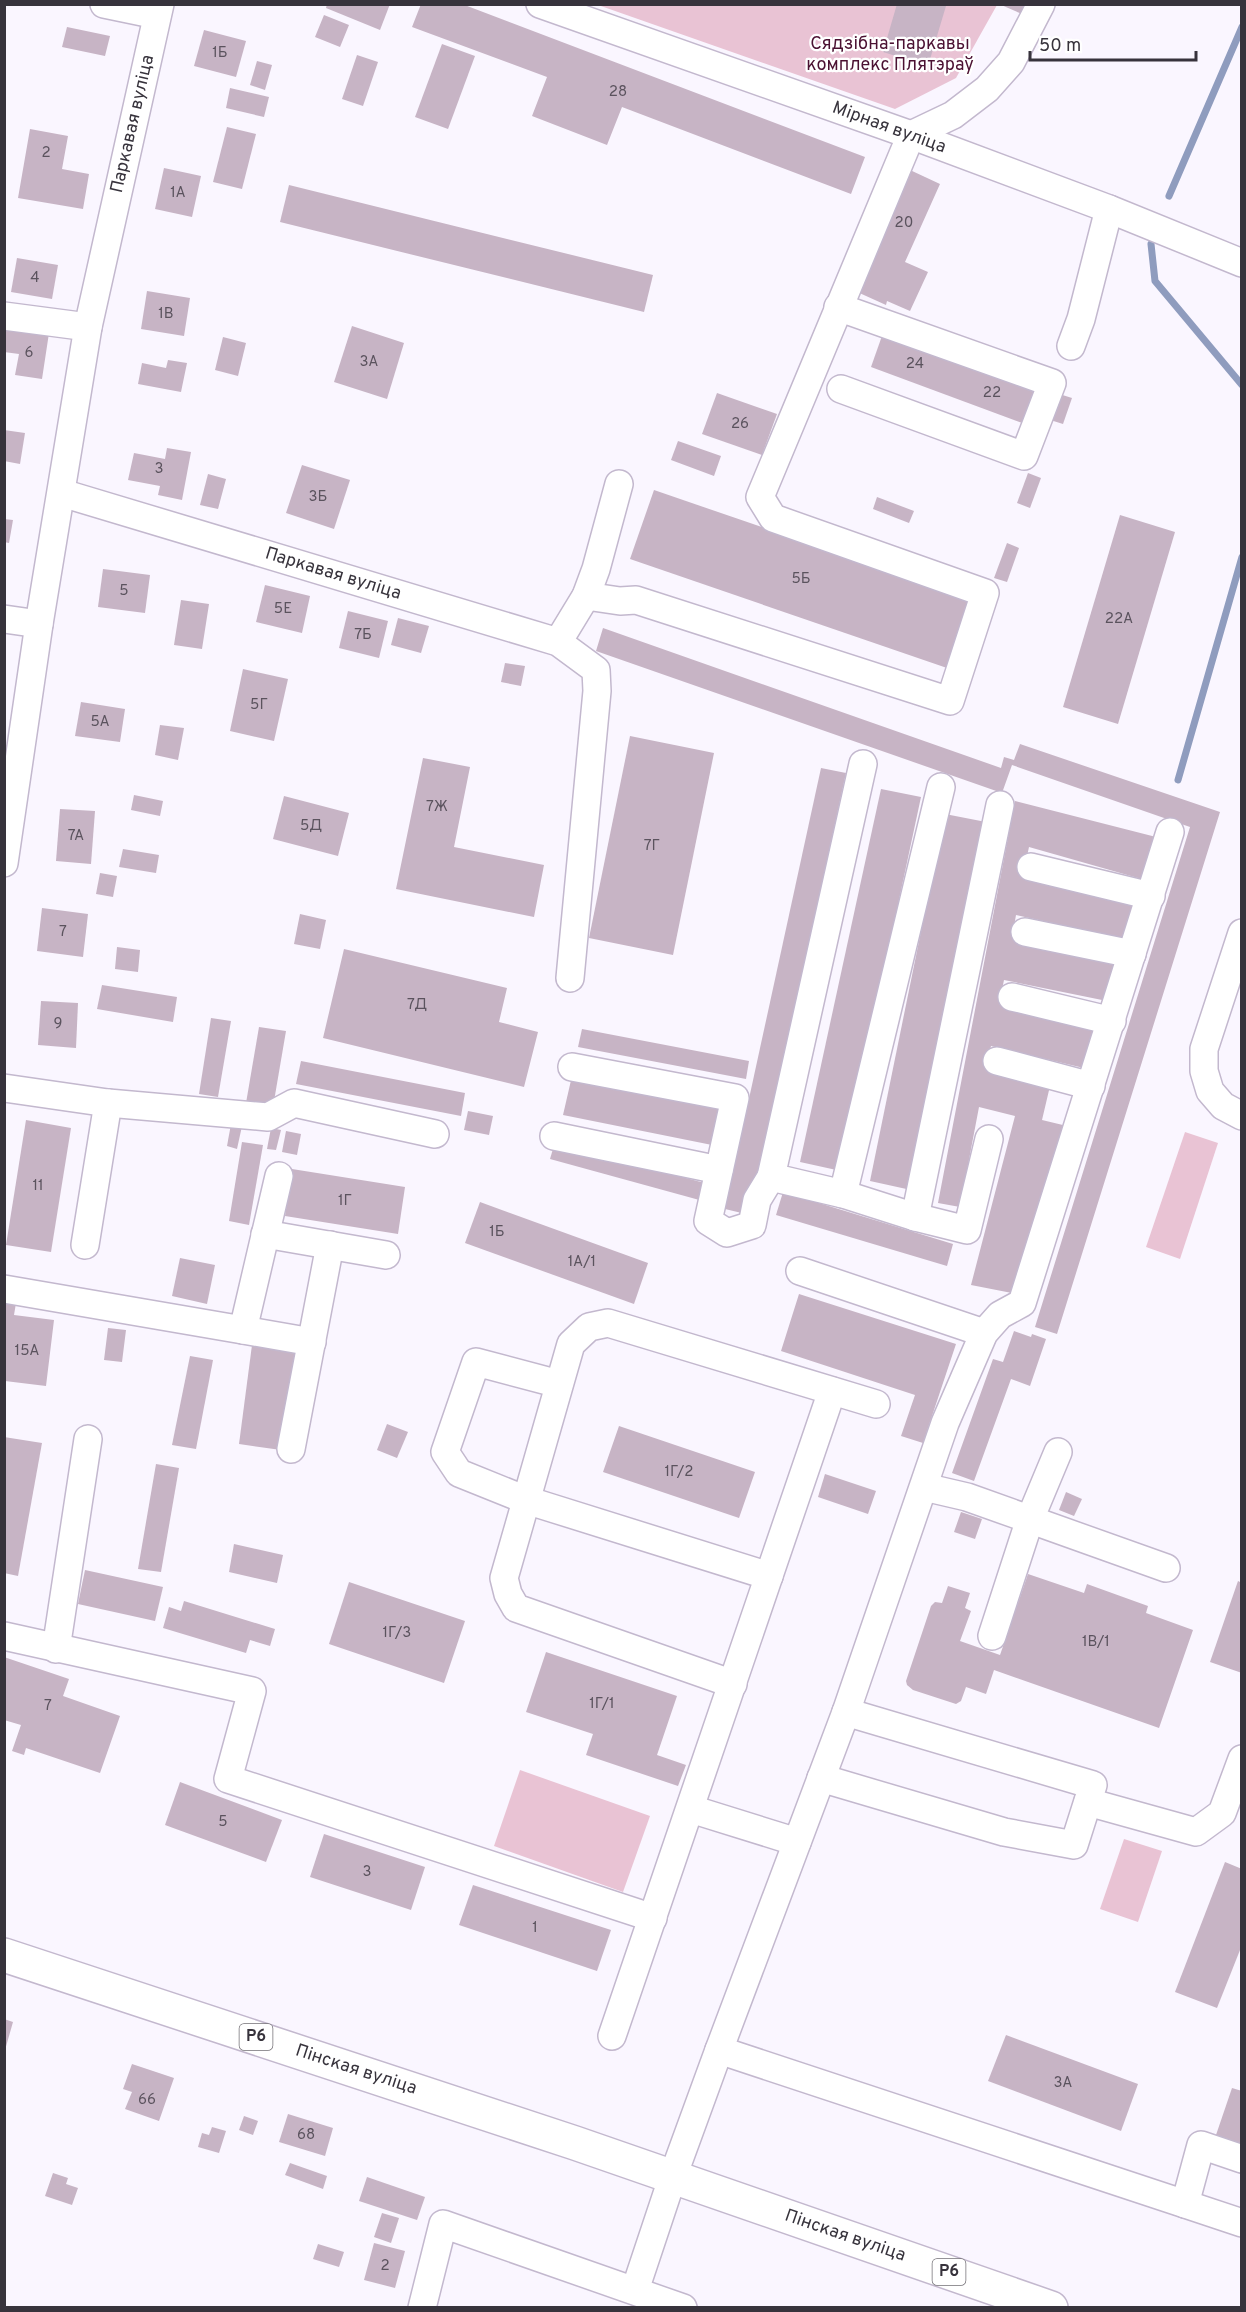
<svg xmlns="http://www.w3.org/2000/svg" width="1246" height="2312" viewBox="0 0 1246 2312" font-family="Overpass,sans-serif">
<rect width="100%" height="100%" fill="#faf6ff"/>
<!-- green -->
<g fill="#e9c3d4">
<path d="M598,5H997L956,78L895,109Z"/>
<path d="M1185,1132L1218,1143L1180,1259L1146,1247Z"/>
<path d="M520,1770L650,1816L623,1892L494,1846Z"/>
<path d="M1124,1839L1162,1851L1138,1922L1100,1909Z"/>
</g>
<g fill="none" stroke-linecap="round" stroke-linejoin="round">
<!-- stream -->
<g stroke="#8f9cbe" stroke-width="7">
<path d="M1169,196L1242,27"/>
<path d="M1151,244L1155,281L1242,385"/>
<path d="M1178,780L1242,557"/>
</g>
</g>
<!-- building -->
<g fill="#c7b4c5">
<path d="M327,4H390L380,30L326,8Z"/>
<path d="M421,4H462L865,157L851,194L622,107L607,145L532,116L547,77L412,27Z"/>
<path d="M897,4L946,6L928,66L883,52Z"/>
<path d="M999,4H1026L1022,14Z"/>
<path d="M324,15L349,25L340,47L315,37Z"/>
<path d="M67,27L110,36L105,56L62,47Z"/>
<path d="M204,30L246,41L236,77L194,66Z"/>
<path d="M442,44L475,56L448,129L415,117Z"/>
<path d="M357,55L378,62L363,106L342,99Z"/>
<path d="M257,61L272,65L265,90L250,85Z"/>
<path d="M230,88L269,97L264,117L226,108Z"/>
<path d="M227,127L256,134L242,189L213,182Z"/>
<path d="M30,129L68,136L62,169L89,174L83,209L18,198Z"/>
<path d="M164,168L201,176L192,217L155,209Z"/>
<path d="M910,170L940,184L905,262L928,272L910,311L887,301L886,305L855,291Z"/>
<path d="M289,185L653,275L644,312L280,222Z"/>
<path d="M17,258L58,265L52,299L11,292Z"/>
<path d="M147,291L190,298L184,336L141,329Z"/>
<path d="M4,326L49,333L42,379L15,375L19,354L4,352Z"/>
<path d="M352,326L404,343L387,399L334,382Z"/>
<path d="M883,333L1038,390L1025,424L871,367Z"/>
<path d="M223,337L246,343L238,376L215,370Z"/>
<path d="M168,360L187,363L181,392L138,384L142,363L166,368Z"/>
<path d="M717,393L777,414L762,455L702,434Z"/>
<path d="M1056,393L1072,398L1063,424L1047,419Z"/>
<path d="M4,430L25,433L20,464L4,461Z"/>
<path d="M678,441L721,456L714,476L671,460Z"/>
<path d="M167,448L191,452L182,500L158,495L160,486L128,480L134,453L165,459Z"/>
<path d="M302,465L350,480L334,529L286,513Z"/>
<path d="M1028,473L1041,478L1030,508L1017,503Z"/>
<path d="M208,474L226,479L218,509L200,505Z"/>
<path d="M654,490L971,599L947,668L630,559Z"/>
<path d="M877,497L914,511L909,523L873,509Z"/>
<path d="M1120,515L1175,532L1118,724L1063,707Z"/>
<path d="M4,519L13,520L9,543L4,542Z"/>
<path d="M1007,543L1019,548L1007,582L994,578Z"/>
<path d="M103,569L150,575L145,613L98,607Z"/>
<path d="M265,585L310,596L302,633L256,622Z"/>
<path d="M181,600L209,604L202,649L174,645Z"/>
<path d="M348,611L388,621L379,658L339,648Z"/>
<path d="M398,618L429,626L421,653L391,645Z"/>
<path d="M603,628L1001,768L1004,757L1014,760L1020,744L1220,812L1057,1334L1035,1327L1190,827L1012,765L1002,793L596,651Z"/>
<path d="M505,663L525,666L521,686L501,682Z"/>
<path d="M243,669L288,679L274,741L230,731Z"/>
<path d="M81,702L125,709L120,742L75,736Z"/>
<path d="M160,725L184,728L178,760L155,755Z"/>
<path d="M630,736L714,753L673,955L589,938Z"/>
<path d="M423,758L470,767L454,847L544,865L534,917L396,889Z"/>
<path d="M821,768L846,773L750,1215L725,1209Z"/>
<path d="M881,789L921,797L841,1171L800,1162Z"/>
<path d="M134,795L163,801L160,816L131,810Z"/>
<path d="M284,796L349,813L338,856L273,839Z"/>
<path d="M1015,801L1160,838L1145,880L1029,847L1023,875L1140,902L1129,940L1016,915L1012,938L1119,961L1107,1001L1004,980L999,1004L1100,1029L1088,1069L991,1046L986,1069L1050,1086L1042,1120L1067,1126L1017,1294L971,1285L1015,1116L979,1107L960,1207L938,1203Z"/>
<path d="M60,809L95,811L91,864L56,861Z"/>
<path d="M945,814L986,822L911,1190L870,1181Z"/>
<path d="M123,849L159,855L156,873L119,867Z"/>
<path d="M100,873L117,876L113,897L96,894Z"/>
<path d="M42,908L88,914L83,957L37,951Z"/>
<path d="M300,914L326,920L320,949L294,944Z"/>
<path d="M117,947L140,950L138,972L115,969Z"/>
<path d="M344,949L507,988L499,1022L538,1032L524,1087L323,1038Z"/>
<path d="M102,985L177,997L173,1022L97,1009Z"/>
<path d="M41,1001L78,1003L76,1048L38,1045Z"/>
<path d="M211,1018L231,1021L218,1097L199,1094Z"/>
<path d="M259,1027L286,1031L273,1107L246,1103Z"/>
<path d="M582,1029L749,1061L746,1079L578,1047Z"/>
<path d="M301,1061L465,1093L461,1116L296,1084Z"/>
<path d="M572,1076L725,1107L717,1146L563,1115Z"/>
<path d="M468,1111L493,1116L489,1135L464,1130Z"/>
<path d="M26,1120L71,1128L51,1252L6,1245Z"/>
<path d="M231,1124L242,1126L237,1149L227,1146Z"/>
<path d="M271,1128L281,1130L276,1150L267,1149Z"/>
<path d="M286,1131L301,1134L297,1155L282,1152Z"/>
<path d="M242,1142L263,1145L249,1225L229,1221Z"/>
<path d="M555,1142L708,1184L703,1201L550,1159Z"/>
<path d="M292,1169L405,1187L398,1234L285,1216Z"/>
<path d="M783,1192L953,1244L947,1266L776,1215Z"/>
<path d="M480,1202L648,1263L634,1304L465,1243Z"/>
<path d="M180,1258L215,1265L207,1304L172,1296Z"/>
<path d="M799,1294L956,1344L923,1443L901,1436L915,1395L781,1351Z"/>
<path d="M5,1301L16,1303L14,1315L54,1320L46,1386L5,1381Z"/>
<path d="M108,1328L126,1330L122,1362L104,1360Z"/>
<path d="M1014,1331L1031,1337L1032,1334L1046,1339L1030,1386L1011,1379L974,1481L952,1473L993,1359L1003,1362Z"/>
<path d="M252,1345L296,1351L281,1450L239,1444Z"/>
<path d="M190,1356L213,1360L196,1449L172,1445Z"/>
<path d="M387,1424L408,1432L397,1458L377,1450Z"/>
<path d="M619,1426L755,1472L739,1518L603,1472Z"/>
<path d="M4,1437L42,1443L18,1576L4,1573Z"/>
<path d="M156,1464L179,1468L161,1572L138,1569Z"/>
<path d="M825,1474L876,1491L868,1514L818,1497Z"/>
<path d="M1066,1492L1082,1499L1074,1516L1059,1510Z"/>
<path d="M961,1512L982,1519L975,1539L954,1532Z"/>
<path d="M234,1544L283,1555L277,1583L229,1572Z"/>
<path d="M85,1570L163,1587L155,1621L78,1604Z"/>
<path d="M1028,1574L1084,1593L1087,1584L1148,1606L1146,1613L1193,1630L1159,1728L994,1670L986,1694L966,1687L961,1701L956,1704L913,1690L907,1685L906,1681L931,1606L935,1602L942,1603L948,1586L970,1593L965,1608L971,1611L960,1641L1000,1655Z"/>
<path d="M1238,1581L1242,1583V1673L1210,1662Z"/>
<path d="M349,1582L465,1621L444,1683L329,1644Z"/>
<path d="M184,1601L275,1629L270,1646L250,1640L246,1653L163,1628L169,1607L181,1611Z"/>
<path d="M546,1652L677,1696L657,1755L686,1765L678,1786L586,1755L593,1734L526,1712Z"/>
<path d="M4,1657L69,1679L63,1696L120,1716L100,1773L26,1748L24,1755L12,1751L21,1725L4,1720Z"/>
<path d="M180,1782L282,1820L266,1862L165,1825Z"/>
<path d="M324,1834L425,1867L411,1910L310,1877Z"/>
<path d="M1225,1862L1242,1869V1945L1217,2008L1175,1992Z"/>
<path d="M473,1885L611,1930L597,1971L459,1925Z"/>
<path d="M4,2019L13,2022L5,2050H4Z"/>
<path d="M1006,2035L1138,2084L1121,2131L988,2081Z"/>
<path d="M132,2064L174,2078L159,2121L125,2109L132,2092L123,2089Z"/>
<path d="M1232,2088L1242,2091V2144L1216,2135Z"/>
<path d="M288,2114L333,2128L325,2156L279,2142Z"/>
<path d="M244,2116L258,2121L253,2135L239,2130Z"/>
<path d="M212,2127L226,2131L219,2153L198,2147L202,2133L209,2135Z"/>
<path d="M290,2163L327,2176L323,2189L285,2175Z"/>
<path d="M53,2173L68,2178L66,2184L78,2188L72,2205L45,2196Z"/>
<path d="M367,2177L425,2197L417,2220L359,2201Z"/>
<path d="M382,2213L399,2218L391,2243L374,2237Z"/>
<path d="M374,2243L405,2251L395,2288L364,2280Z"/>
<path d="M318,2244L344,2252L339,2267L313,2259Z"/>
</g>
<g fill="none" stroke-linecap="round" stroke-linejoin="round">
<!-- minor casing -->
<g stroke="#c3b8ce" stroke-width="30">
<g id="minor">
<path d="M104,4L157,15"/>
<path d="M540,4L911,135L1109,209L1242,263"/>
<path d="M838,307L1052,383L1024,456L841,389"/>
<path d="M4,316L88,327"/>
<path d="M1071,346L1081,319L1109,209"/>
<path d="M62,493L558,642L596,670L597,691L570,978"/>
<path d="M586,596L620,601L636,600L950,701L985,593L773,518L760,497L911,135L953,115L987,89L1011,62L1041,4"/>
<path d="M4,619L39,624"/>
<path d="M558,642L586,596L596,569L619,484"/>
<path d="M863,764L771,1177L843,1194L915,1217L967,1230L989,1139"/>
<path d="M4,863L39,624L88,327L160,4"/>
<path d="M1031,867L1151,896"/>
<path d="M1025,932L1132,954"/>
<path d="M1242,933L1204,1049V1071L1210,1091L1223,1106L1242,1116"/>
<path d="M1012,997L1112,1021"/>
<path d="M997,1061L1091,1086"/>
<path d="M572,1067L735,1098L708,1221L727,1233L752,1225L757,1200L771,1177"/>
<path d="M4,1088L108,1103L268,1117L294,1103L435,1134"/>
<path d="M554,1136L719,1170"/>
<path d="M843,1194L941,787"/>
<path d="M915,1217L1000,805"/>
<path d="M265,1234L386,1255"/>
<path d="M85,1245L108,1103"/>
<path d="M800,1271L984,1333"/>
<path d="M4,1289L243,1330L279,1176"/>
<path d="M243,1330L312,1342"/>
<path d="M559,1384L476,1362L445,1452L459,1473L526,1500L769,1576"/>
<path d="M291,1449L330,1245"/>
<path d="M924,1487L967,1497L1166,1568"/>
<path d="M4,1636L252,1691L228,1779L653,1918"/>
<path d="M992,1636L1030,1519L1058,1452"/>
<path d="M56,1649L88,1439"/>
<path d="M733,1684L516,1608L508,1594L504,1578L571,1344L589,1327L608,1323L876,1404"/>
<path d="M821,1778L1004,1832L1074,1845L1093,1785L846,1712"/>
<path d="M1088,1802L1196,1832L1222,1813L1242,1759"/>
<path d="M691,1809L797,1842"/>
<path d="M612,2036L832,1391"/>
<path d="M719,2050L1185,2204L1201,2145L1242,2159"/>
<path d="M1185,2204L1242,2223"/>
<path d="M635,2290L673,2176L719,2050L846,1712L945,1423L984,1333L1000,1315L1022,1303L1170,832"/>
<path d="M422,2308L443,2224L683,2308"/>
</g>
</g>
<!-- major casing -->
<g stroke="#c3b8ce" stroke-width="36">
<path id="major" d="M4,1955L575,2143L1051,2308"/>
</g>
<!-- minor -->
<use href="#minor" stroke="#fff" stroke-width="27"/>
<!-- major -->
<use href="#major" stroke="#fff" stroke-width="33"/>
</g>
<g text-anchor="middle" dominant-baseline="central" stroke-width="4.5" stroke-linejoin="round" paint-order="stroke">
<!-- number labels -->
<g font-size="15" fill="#5b535e">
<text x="220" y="53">1Б</text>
<text x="618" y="92">28</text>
<text x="46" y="153">2</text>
<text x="178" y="193">1А</text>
<text x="904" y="223">20</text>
<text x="35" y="278">4</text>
<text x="166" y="314">1В</text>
<text x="29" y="353">6</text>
<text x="369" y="362">3А</text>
<text x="915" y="364">24</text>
<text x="992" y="393">22</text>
<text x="740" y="424">26</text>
<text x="159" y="469">3</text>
<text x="318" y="497">3Б</text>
<text x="801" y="579">5Б</text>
<text x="124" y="591">5</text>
<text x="283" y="609">5Е</text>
<text x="1119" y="619">22А</text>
<text x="363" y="635">7Б</text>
<text x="259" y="705">5Г</text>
<text x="100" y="722">5А</text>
<text x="437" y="807">7Ж</text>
<text x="311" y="826">5Д</text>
<text x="76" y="836">7А</text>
<text x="652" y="846">7Г</text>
<text x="63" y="932">7</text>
<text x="417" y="1005">7Д</text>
<text x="58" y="1024">9</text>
<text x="38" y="1186">11</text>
<text x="345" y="1201">1Г</text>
<text x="497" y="1232">1Б</text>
<text x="582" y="1262">1А/1</text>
<text x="27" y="1351">15А</text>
<text x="679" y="1472">1Г/2</text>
<text x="397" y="1633">1Г/3</text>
<text x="1096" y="1642">1В/1</text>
<text x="602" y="1704">1Г/1</text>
<text x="48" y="1706">7</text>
<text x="223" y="1822">5</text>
<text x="367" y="1872">3</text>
<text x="535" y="1928">1</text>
<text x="1063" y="2083">3А</text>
<text x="147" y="2100">66</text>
<text x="306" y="2135">68</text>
<text x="385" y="2266">2</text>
</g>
<!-- shield labels -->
<g fill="#fff" stroke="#737076" stroke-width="1.5">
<rect x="239.5" y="2024" width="33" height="26" rx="4.5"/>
<rect x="932.5" y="2259" width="33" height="26" rx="4.5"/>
</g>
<g font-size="16" font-weight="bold" fill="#37333c">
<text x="256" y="2037">Р6</text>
<text x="949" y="2272">Р6</text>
</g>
<!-- park labels -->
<g font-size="18" fill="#4b1132" stroke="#fff">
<text x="890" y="44">Сядзібна-паркавы<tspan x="890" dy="21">комплекс Плятэраў</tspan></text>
</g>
<!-- street labels -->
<g font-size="18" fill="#37333c" stroke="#fff">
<text transform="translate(133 124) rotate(-77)">Паркавая вуліца</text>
<text transform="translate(889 128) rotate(20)">Мірная вуліца</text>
<text transform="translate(333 574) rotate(17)">Паркавая вуліца</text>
<text transform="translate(356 2070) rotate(18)">Пінская вуліца</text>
<text transform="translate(845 2236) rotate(19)">Пінская вуліца</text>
</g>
</g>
<!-- border -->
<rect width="1246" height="2312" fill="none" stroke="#37333c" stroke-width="12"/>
<!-- scale -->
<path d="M1030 51v9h166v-9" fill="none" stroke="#37333c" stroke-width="3"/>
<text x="1039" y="51" font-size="18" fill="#37333c" stroke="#ffffff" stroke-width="4.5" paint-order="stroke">50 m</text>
</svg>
